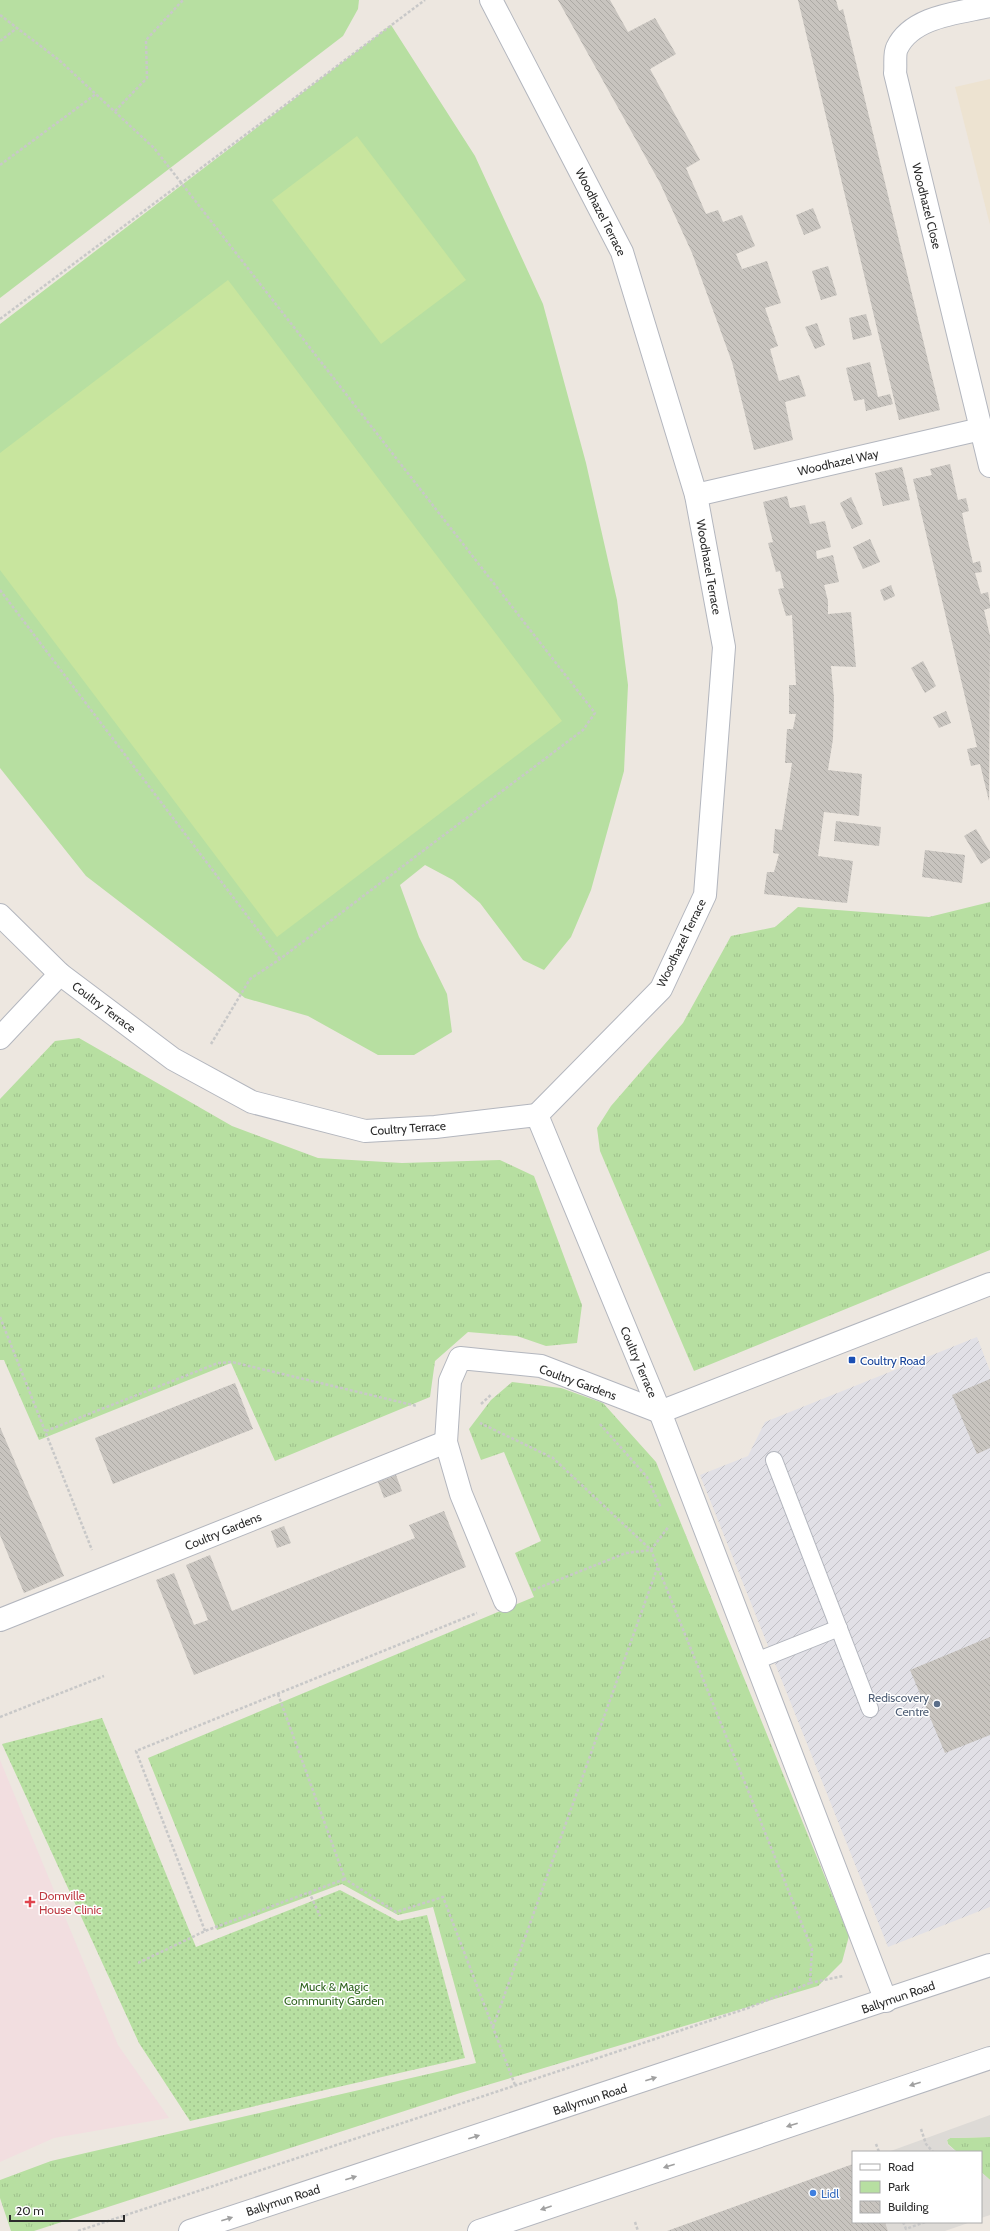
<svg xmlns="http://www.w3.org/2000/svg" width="990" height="2231" viewBox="0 0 990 2231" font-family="Cabin,sans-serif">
<defs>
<pattern id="industrial-furrows" width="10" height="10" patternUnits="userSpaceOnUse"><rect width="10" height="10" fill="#e1e0e6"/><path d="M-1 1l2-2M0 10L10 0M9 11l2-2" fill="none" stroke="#c1c0c5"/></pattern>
<pattern id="grass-tufts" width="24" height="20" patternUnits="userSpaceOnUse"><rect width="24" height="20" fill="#b7dfa1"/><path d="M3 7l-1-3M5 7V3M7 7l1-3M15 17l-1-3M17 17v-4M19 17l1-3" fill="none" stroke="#9ec08b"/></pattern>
<pattern id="garden-dots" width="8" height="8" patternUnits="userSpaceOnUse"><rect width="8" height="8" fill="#b7dfa1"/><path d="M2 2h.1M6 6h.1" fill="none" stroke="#9ec08b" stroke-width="1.8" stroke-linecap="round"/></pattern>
<pattern id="building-back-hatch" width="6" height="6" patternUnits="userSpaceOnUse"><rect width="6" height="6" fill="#c8c4bf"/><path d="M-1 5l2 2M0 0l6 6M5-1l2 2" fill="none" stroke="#aca9a4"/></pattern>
</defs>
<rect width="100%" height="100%" fill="#ede7e0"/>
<!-- industrial -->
<path fill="url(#industrial-furrows)" d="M977,1337L990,1371V1907L888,1947L700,1475L748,1456L765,1422Z"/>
<!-- education -->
<path fill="#ede3d1" d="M990,79V225L955,87Z"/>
<!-- medical -->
<path fill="#f2dee0" d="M0,1760L118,2045L169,2118L54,2138L0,2162Z"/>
<!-- grass -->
<g fill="url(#grass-tufts)">
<path d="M990,902V1250L694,1371L600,1151L597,1128L611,1106L683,1023L731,936L775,927L798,907L929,917Z"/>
<path d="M79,1038L232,1126L318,1158L402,1163L500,1160L534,1176L582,1305L577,1343L546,1346L517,1336L468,1332L435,1361L430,1397L275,1461L231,1363L39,1440L4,1360H0V1099L55,1041Z"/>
<path d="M512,1382L561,1388L603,1403L656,1462L849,1936L842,1962L818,1986L457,2094L34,2231H11L0,2198V2180L51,2161L476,2063L433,1907L398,1915L342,1884L217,1930L148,1758L534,1597L515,1553L541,1541L504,1452L481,1460L469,1429L491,1400Z"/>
<path d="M990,2137V2180L981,2172V2152H957L948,2144L947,2140L950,2138Z"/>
</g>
<!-- park -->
<g fill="#b7dfa1">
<path d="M0,0H359L358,9L343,36L0,298Z"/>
<path d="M391,25L475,156L543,304L586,463L617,600L628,685L624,771L591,890L571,937L544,970L523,960L480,903L453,880L425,865L400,885L419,937L447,994L452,1032L414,1055H378L308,1016L245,998L86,876L0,768V324Z"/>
</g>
<!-- garden -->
<path fill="url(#garden-dots)" d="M102,1718L196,1947L340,1890L398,1921L427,1915L465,2058L190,2121L139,2043L2,1744Z"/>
<!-- pitch -->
<g fill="#c8e59e">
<path d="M357,136L466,280L381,344L272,200Z"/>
<path d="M228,280L562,721L277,937L0,570V453Z"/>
</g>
<!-- plaza -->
<g fill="#dddad6">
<path d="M990,2115V2137L950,2138L947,2140L948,2145L957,2152H888Z"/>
<path d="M981,2172L990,2180V2215L981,2218Z"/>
<path d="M885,2222H971L945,2231H888Z"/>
</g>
<!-- building -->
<g fill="url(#building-back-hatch)">
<path d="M558,0H610L628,32L655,18L676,54L650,69L700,160L686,168L706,214L718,210L723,222L742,215L755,246L736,254L742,269L767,261L781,303L765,308L778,346L770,349L779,381L799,375L806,396L785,402L793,440L754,450L732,362L692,253L660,183Z"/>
<path d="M798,0H836L839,11L843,9L940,410L899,420Z"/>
<path d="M813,208L821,228L804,235L796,215Z"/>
<path d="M828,266L837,295L821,300L812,271Z"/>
<path d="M866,314L872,335L853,340L849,318Z"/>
<path d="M817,323L825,345L815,349L805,327Z"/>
<path d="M870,362L878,397L890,394L893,404L866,411L864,399L854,401L846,368Z"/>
<path d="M950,464L958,500L966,498L969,511L962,513L967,537L973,563L980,561L982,572L975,573L981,594L988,592L990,604V608L984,610L990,636L989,801L980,764L971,766L967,749L977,747L913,479L932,475L930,469Z"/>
<path d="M902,467L910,500L883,506L875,473Z"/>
<path d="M787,496L790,508L805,505L810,524L825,521L831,547L816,551L817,559L833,555L839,582L824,585L828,601V614L851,612L856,667L831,666L834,698L833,739L828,770L862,774L859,816L824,812L818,856L853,861L847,903L764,894L767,872H774L779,854L773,853L775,829L782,830L792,763H785L787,729H793L796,714H789V685H796L792,615L786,616L778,589L784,588L780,571L776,572L768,543L773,542L763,502Z"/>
<path d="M851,497L863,524L852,529L840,503Z"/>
<path d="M870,539L880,562L863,569L853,547Z"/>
<path d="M891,585L895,596L884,601L880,590Z"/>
<path d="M923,661L936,686L925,693L911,668Z"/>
<path d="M946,711L951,723L939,728L933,717Z"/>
<path d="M836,821L881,827L879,846L834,841Z"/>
<path d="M976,829L990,852V858L981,864L964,836Z"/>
<path d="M925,850L965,855L962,883L922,877Z"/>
<path d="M990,1379V1448L977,1454L952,1395Z"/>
<path d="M235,1383L253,1429L113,1484L95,1438Z"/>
<path d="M0,1427L64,1576L24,1593L0,1535Z"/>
<path d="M396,1475L402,1491L384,1498L378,1482Z"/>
<path d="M444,1511L466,1567L194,1675L156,1580L174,1573L194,1625L208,1620L186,1565L210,1555L232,1611L415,1538L409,1525Z"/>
<path d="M284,1526L291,1543L277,1548L271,1531Z"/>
<path d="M990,1637V1735L945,1753L910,1670Z"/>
<path d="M853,2164V2222H885L888,2231H667Z"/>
</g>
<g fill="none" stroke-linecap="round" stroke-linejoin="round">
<!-- lane casing -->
<g stroke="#b3b6be" stroke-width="18">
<g id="lane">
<path d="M774,1460L870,1709"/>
<path d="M756,1661L839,1628"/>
</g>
</g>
<!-- street casing -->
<g stroke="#b3b6be" stroke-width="24">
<g id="street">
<path d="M491,0L622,252L696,495L724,647L705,895L661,989L537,1115"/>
<path d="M990,6C959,13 912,16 897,48C894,54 896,66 895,73L990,466"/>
<path d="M696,495L981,429"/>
<path d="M0,915L60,974L173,1059L252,1102L365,1131L435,1127L537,1115L660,1412L886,2001"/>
<path d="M0,1038L60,974"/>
<path d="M660,1412L990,1284"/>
<path d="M505,1601L461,1494L446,1442L450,1381L460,1358L541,1366L660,1412"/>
<path d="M0,1620L446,1442"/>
</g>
</g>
<!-- secondary casing -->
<g stroke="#b3b6be" stroke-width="24">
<g id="secondary">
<path d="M190,2231L990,1965"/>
<path d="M479,2231L990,2058"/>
</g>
</g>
<!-- path -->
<g stroke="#c8c8c8" stroke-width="2.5" stroke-dasharray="3 2" stroke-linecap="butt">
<path d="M0,15L59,60L154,148L595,713L583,730L280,959L250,979L211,1044"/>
<path d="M0,41L17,28"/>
<path d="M115,111L147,78L146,40L183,0"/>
<path d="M0,165L96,94"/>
<path d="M0,319L425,0"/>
<path d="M0,590L280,959"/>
<path d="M0,1317L92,1550"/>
<path d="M481,1404L492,1394"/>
<path d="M600,1424L647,1477L661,1508"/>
<path d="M46,1431L218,1363L232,1362L417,1406"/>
<path d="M533,1590L626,1553L651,1550L669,1526"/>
<path d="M278,1694L345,1879L396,1912L443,1897L515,2085"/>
<path d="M0,1717L104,1676"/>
<path d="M309,1892L320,1916"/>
<path d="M205,1931L136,1751L477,1613"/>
<path d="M138,1963L205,1931L345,1879"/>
<path d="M810,1983L843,1976"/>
<path d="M493,2027L658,1566"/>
<path d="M921,2129L926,2144L933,2152"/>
<path d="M876,2144L879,2152"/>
<path d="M635,2222L638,2231"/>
<path d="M903,2222L906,2229L925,2222"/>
<path d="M78,2231L748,2008L810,1983L812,1949L651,1550L553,1458L480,1423"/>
</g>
<!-- lane -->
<use href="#lane" stroke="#fff" stroke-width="16"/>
<!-- street -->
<use href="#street" stroke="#fff" stroke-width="22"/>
<!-- secondary -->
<use href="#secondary" stroke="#fff" stroke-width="22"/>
</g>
<!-- one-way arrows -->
<defs><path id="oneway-solid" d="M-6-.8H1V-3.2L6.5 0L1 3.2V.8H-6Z"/></defs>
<g fill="#a0a0a0">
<use href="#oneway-solid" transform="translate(651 2079) rotate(-18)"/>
<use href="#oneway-solid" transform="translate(915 2084) rotate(162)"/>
<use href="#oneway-solid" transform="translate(792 2125) rotate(162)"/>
<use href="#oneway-solid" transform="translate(474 2137) rotate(-18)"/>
<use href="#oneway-solid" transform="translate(669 2166) rotate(162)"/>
<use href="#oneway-solid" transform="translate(351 2178) rotate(-18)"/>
<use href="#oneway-solid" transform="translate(546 2208) rotate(161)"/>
<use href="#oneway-solid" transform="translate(227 2219) rotate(-18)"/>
</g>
<!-- markers -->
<rect fill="#1a4fb4" stroke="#fff" stroke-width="1.5" x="848" y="1356" width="8" height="8" rx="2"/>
<circle fill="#5c6f8a" stroke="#fff" stroke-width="1.5" cx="937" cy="1704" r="4"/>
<path fill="#e0444e" stroke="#fff" stroke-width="1.5" d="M28 1896h4v4h4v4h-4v4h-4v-4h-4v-4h4z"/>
<circle fill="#3f7fe0" stroke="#fff" stroke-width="1.5" cx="813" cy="2193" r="4"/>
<g text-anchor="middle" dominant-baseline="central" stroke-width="3" stroke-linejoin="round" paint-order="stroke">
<!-- street labels -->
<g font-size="12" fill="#2c2c2c" stroke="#fff">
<text transform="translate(927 206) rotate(76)">Woodhazel Close</text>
<text transform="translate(601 212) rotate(63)">Woodhazel Terrace</text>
<text transform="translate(838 462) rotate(-13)">Woodhazel Way</text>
<text transform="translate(709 567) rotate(80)">Woodhazel Terrace</text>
<text transform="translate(681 943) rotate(-64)">Woodhazel Terrace</text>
<text transform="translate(104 1007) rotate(37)">Coultry Terrace</text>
<text transform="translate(408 1128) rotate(-4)">Coultry Terrace</text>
<text transform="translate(639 1362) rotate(67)">Coultry Terrace</text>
<text transform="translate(578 1382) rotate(20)">Coultry Gardens</text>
<text transform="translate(223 1531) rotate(-22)">Coultry Gardens</text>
<text transform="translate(898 1997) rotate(-19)">Ballymun Road</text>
<text transform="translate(590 2099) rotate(-18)">Ballymun Road</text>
<text transform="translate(283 2200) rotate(-18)">Ballymun Road</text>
</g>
<!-- transit labels -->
<g font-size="12" fill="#164399" stroke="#fff" text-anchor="start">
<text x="860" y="1360">Coultry Road</text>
</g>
<!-- service labels -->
<g font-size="12" fill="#4e5e75" stroke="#fff" text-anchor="end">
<text x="929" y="1697">Rediscovery<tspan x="929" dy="14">Centre</tspan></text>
</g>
<!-- health labels -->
<g font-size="12" fill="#be3a42" stroke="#fff" text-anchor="start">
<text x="39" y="1895">Domville<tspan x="39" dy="14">House Clinic</tspan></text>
</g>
<!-- park labels -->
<g font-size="12" fill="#316521" stroke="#fff">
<text x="334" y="1986">Muck &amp; Magic<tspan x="334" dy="14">Community Garden</tspan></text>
</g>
<!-- shop labels -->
<g font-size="12" fill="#366cbe" stroke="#fff" text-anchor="start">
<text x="821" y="2193">Lidl</text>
</g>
</g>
<!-- legend -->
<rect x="852" y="2151" width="130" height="72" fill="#ffffff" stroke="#ababab"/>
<rect x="860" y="2164" width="20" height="6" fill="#ffffff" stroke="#ababab"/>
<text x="888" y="2171" font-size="12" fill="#2c2c2c">Road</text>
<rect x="860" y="2181" width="20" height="12" fill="#b7dfa1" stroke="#ababab"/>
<text x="888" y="2191" font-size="12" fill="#2c2c2c">Park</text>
<rect x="860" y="2201" width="20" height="12" fill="url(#building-back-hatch)" stroke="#ababab"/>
<text x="888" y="2211" font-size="12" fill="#2c2c2c">Building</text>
<!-- scale -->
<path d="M10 2215v6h114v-6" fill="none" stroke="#2c2c2c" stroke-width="2"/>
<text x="16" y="2215" font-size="12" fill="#2c2c2c" stroke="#ffffff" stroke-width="3" paint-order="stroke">20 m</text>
</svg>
